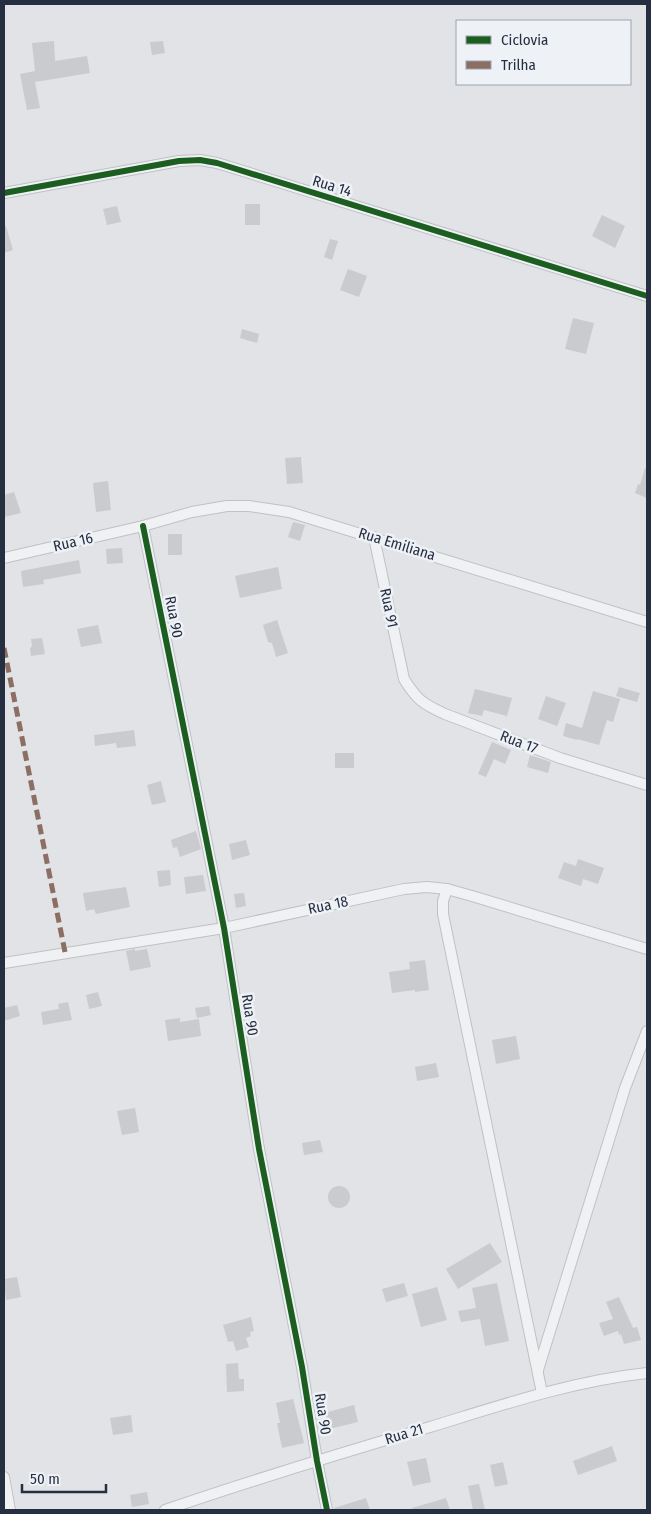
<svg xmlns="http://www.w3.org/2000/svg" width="651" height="1514" viewBox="0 0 651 1514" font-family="'Fira Sans Condensed',sans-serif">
<rect width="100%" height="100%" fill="#e1e3e6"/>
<!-- building -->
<g fill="#c9cbce">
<path d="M54,41L55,61L87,56L90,73L35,82L40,108L27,110L20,74L35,71L32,43Z"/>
<path d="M163,41L165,53L152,55L150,42Z"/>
<rect x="245" y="204" width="15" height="21"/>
<path d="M117,206L121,222L107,225L103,209Z"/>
<path d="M602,215L625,226L615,248L592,236Z"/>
<path d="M4,226H6L13,250L4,253Z"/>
<path d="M330,239L338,241L332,260L324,257Z"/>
<path d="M348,269L367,276L359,297L340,290Z"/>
<path d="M573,318L594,323L586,354L565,349Z"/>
<path d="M242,329L259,334L257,343L240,338Z"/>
<path d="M301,457L303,483L287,484L285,458Z"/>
<path d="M645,468H647V498L635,493L638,484L640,485Z"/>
<path d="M108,481L111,510L96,512L93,483Z"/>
<path d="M14,492L21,513L4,517V495Z"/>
<path d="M293,522L305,525L300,541L288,537Z"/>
<rect x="168" y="534" width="14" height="21"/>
<path d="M122,548L123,563L107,564L106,549Z"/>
<path d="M79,560L81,573L43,580L44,584L23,587L21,571Z"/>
<path d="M278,567L282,589L240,598L235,576Z"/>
<path d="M277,620L288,653L276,657L272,643L268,642L263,625Z"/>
<path d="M98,625L102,643L81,647L77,629Z"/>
<path d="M42,638L45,654L31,656L30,649L32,646L31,639Z"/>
<path d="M619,687L640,693L637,702L616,696Z"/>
<path d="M475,689L512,698L507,716L484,710L482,716L468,713Z"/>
<path d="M593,691L620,699L613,722L607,720L599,745L577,739V740L563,736L566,723L582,728Z"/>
<path d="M546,696L566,703L557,726L538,719Z"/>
<path d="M134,730L136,746L117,748L116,743L95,746L94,735Z"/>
<path d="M492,742L511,750L505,764L494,759L486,777L478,774Z"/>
<rect x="335" y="753" width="19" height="15"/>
<path d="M530,755L551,762L548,773L527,767Z"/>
<path d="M161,781L166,802L152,805L147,785Z"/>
<path d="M196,831L201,849L180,857L177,847L173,848L171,840Z"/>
<path d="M246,840L250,855L232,860L229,844Z"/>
<path d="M578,859L604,868L598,884L583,879L581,886L558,878L564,862L576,866Z"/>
<path d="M170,870L171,885L159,887L157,871Z"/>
<path d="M203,875L206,891L186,894L184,877Z"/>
<path d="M126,887L130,907L96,914L94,909L86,911L83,893Z"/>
<path d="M244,893L246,906L236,908L234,894Z"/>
<path d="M135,949V951L147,949L151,967L130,971L126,951Z"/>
<path d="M425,960L429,990L415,992V990L392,993L389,972L410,969L409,962Z"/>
<path d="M98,992L102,1006L89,1009L86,995Z"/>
<path d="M68,1002L72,1020L43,1025L41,1012L59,1009L58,1004Z"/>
<path d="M17,1005L20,1016L4,1021V1008Z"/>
<path d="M209,1006L211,1015L197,1018L195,1008Z"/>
<path d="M180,1018V1022L199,1019L201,1036L168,1041L165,1020Z"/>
<path d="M516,1036L520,1059L496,1064L492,1040Z"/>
<path d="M436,1063L439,1077L417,1081L415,1067Z"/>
<path d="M135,1108L139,1132L122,1135L117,1111Z"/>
<path d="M320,1140L323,1152L304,1155L302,1143Z"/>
<circle cx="339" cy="1197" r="11"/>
<path d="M490,1243L502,1262L458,1289L446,1269Z"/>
<path d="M17,1277L21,1297L6,1300L4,1279Z"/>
<path d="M404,1283L408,1296L386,1302L382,1289Z"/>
<path d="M497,1283L509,1341L485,1346L480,1319L461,1322L458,1311L476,1308L472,1288Z"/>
<path d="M437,1287L447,1320L421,1327L412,1294Z"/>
<path d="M619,1297L633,1328L637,1327L641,1340L624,1344L621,1334L619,1335L618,1331L604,1336L599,1323L613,1319L606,1302Z"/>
<path d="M251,1317L254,1331L250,1332L251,1336L246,1338L249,1347L236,1351L233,1341L228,1342L223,1325Z"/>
<path d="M238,1363L239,1379H244V1391L227,1392L226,1364Z"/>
<path d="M293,1399L304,1443L282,1448L277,1423H280L276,1403Z"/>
<path d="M354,1405L358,1422L329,1429L324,1413Z"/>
<path d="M131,1415L133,1432L113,1435L110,1418Z"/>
<path d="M612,1446L617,1461L578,1475L573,1461Z"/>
<path d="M426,1458L431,1482L413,1486L407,1462Z"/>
<path d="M503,1462L508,1484L495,1487L490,1465Z"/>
<path d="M479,1484L485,1510H473L468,1486Z"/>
<path d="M147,1492L149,1504L132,1507L130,1495Z"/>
<path d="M366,1498L370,1510H334V1508Z"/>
<path d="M446,1498L450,1510H412V1508Z"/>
</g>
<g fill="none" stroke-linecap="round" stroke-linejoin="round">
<!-- street casing -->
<g stroke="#bfc1c4" stroke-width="12">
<g id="street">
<path d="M4,193L179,161L200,160L217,163L647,296"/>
<path d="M143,526L224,928L259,1149L302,1367L317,1461L327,1510"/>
<path d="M374,537L404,679C417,700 423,704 445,714L560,758L647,785"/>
<path d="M4,558L143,526L192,512L227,506H249L289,512L647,622"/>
<path d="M447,889L443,901V914L542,1393"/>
<path d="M4,963L224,928L404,889L427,887L447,889L472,896L647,949"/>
<path d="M538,1370L625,1088L647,1031"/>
<path d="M4,1477L10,1510"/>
<path d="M165,1510C253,1480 341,1453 430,1427C502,1405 572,1381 647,1373"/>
</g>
</g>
<!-- street -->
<use href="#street" stroke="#f0f1f3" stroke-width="10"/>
<!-- quiet -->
<path stroke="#8d6e63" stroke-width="5" stroke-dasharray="10 5" stroke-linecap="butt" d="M4,648L65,952"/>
<!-- cycleway casing -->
<g stroke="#eef1f6" stroke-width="9">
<g id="cycleway">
<path d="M4,193L179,161L200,160L217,163L647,296"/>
<path d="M143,526L224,928L259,1149L302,1367L317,1461L327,1510"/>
</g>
</g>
<!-- cycleway -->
<use href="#cycleway" stroke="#1b5e20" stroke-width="6"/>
</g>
<g text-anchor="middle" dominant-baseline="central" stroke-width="5" stroke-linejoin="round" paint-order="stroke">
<!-- street labels -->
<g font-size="15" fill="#262f41" stroke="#eef1f6">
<text transform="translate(332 186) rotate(17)">Rua 14</text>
<text transform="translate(73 542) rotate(-13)">Rua 16</text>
<text transform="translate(397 544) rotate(17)">Rua Emiliana</text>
<text transform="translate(389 608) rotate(78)">Rua 91</text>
<text transform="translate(174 617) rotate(79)">Rua 90</text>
<text transform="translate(519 742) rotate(21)">Rua 17</text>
<text transform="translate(328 905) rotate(-12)">Rua 18</text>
<text transform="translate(250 1015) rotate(81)">Rua 90</text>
<text transform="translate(323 1414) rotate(81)">Rua 90</text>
<text transform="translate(404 1434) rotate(-17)">Rua 21</text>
</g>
</g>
<!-- border -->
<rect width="651" height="1514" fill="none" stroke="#262f41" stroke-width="10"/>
<!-- legend -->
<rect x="456" y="20" width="175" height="65" fill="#eef1f6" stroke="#9ea3ae"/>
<rect x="466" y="36" width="25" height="8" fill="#1b5e20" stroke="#9ea3ae"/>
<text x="501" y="45" font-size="15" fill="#262f41">Ciclovia</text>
<rect x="466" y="61" width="25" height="8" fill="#8d6e63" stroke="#9ea3ae"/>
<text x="501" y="70" font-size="15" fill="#262f41">Trilha</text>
<!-- scale -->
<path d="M22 1484v8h84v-8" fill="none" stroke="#262f41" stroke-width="2.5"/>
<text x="30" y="1484" font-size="15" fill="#262f41" stroke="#eef1f6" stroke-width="4" paint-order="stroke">50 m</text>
</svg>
